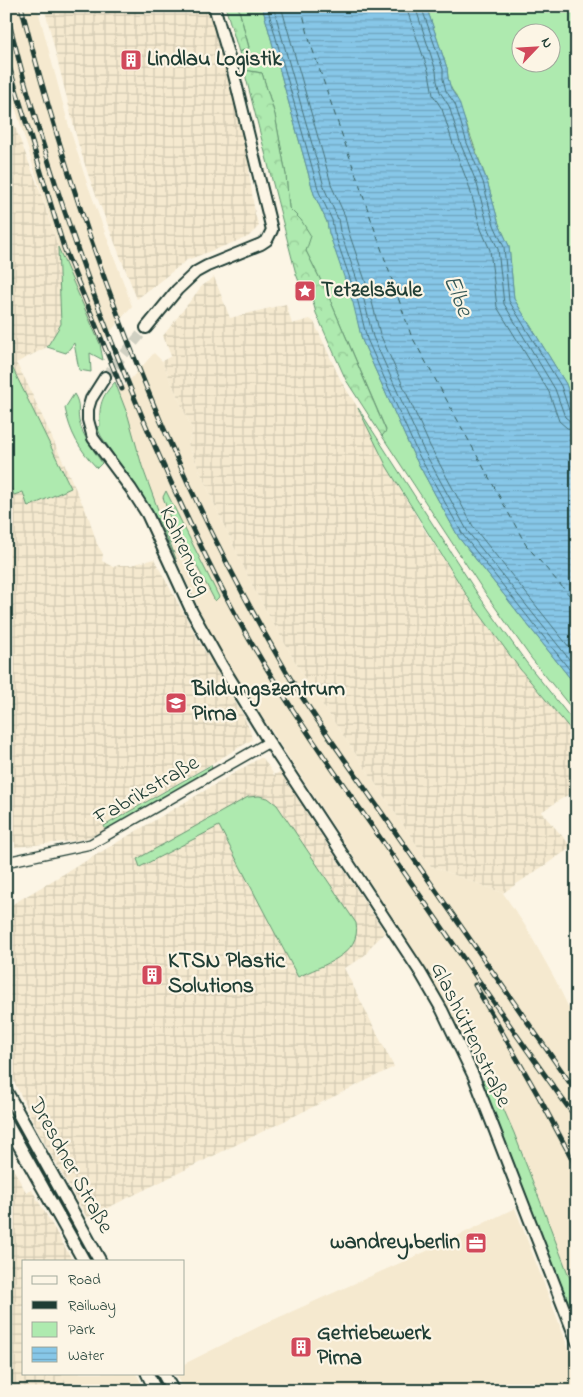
<svg xmlns="http://www.w3.org/2000/svg" width="583" height="1397" viewBox="0 0 583 1397" font-family="'Indie Flower',sans-serif">
<defs>
<pattern id="industrial-grid" width="8" height="8" patternUnits="userSpaceOnUse" patternTransform="scale(1.25)"><rect width="8" height="8" fill="#f5e9cf"/><path d="M0 4h8M4 0v8" fill="none" stroke="#d2c9b2"/></pattern>
<pattern id="forest-crowns" width="20" height="18" patternUnits="userSpaceOnUse" patternTransform="scale(1.25)"><rect width="20" height="18" fill="#aeeaaf"/><path d="M2 6a3 3 0 1 1 6 0M12 15a3 3 0 1 1 6 0" fill="none" stroke="#95ca97"/></pattern>
<pattern id="water-rules" width="6" height="5" patternUnits="userSpaceOnUse" patternTransform="scale(1.25)"><rect width="6" height="5" fill="#87c7e8"/><path d="M0 2.5h6" fill="none" stroke="#6ea3bd"/></pattern>
</defs>
<rect width="100%" height="100%" fill="#fcf5e5"/>
<filter id="ink" filterUnits="userSpaceOnUse"><feTurbulence type="fractalNoise" baseFrequency=".02" numOctaves="2"/><feDisplacementMap in="SourceGraphic" scale="10" xChannelSelector="R" yChannelSelector="G"/><feConvolveMatrix kernelMatrix="1 2 1 2 8 2 1 2 1" color-interpolation-filters="sRGB"/></filter>
<g filter="url(#ink)">
<!-- built -->
<g fill="#f5e9cf">
<path d="M6,6H37L68,123L86,180L132,306L100,344L58,247L6,77Z"/>
<path d="M154,353L162,361L193,431L188,444L222,521L255,591L304,677L431,866L503,893L526,927L555,979L577,1025V1297L514,1133L490,1078L483,1066L477,1067L447,1006L399,927L224,658L201,614L176,559L142,466L119,392Z"/>
<path d="M515,1208L577,1370V1391H184L175,1373H184V1364L264,1324L429,1250Z"/>
<path d="M61,1373H136L144,1388L139,1391H71Z"/>
</g>
<!-- industrial -->
<g fill="url(#industrial-grid)">
<path d="M44,6H209L229,74L249,155V172L255,214L259,226L248,237L187,260L137,299L89,177L78,143Z"/>
<path d="M6,104L40,191L58,247L61,324L47,347L16,363L25,379L89,518L97,544L103,554L102,561L113,567L119,565H131L154,559L201,645L243,715L250,730L252,740L104,826L106,830L87,838L73,841L15,847V842L6,843Z"/>
<path d="M214,277L230,318L286,304L292,324L310,319L314,322L341,381L358,408L387,467L424,529L471,602L520,669L577,737V789L541,812L572,847L503,893L431,866L304,677L255,591L222,521L188,444L193,431L162,361L171,356L163,336L201,287Z"/>
<path d="M260,758H263L274,775L280,772L385,933L372,945L366,954L357,961L344,968L394,1067L87,1218L39,1133L6,1065V908Z"/>
<path d="M6,1156L26,1192L32,1190L73,1261H24V1306L22,1307L24,1310V1373H61L71,1391H6Z"/>
</g>
<!-- green -->
<g fill="#aeeaaf" stroke="#669472" fill-rule="evenodd">
<path d="M238,6H262L314,194L327,222L329,233L354,303L362,340L413,454L459,538L577,687V715L531,658L483,590L382,436L386,430L328,295L306,251L301,220L289,208L286,175L275,115L262,73L244,70L239,52L249,47Z"/>
<path d="M426,6H577V418L566,384L514,299L509,246L499,224L487,181L455,94C448,86 448,78 447,68ZM520,32H550V62H520Z"/>
<path d="M58,247L100,344L103,360L90,353L91,372L79,370L74,343L66,353L47,347L61,324Z"/>
<path d="M6,352L11,359V365L71,488L28,507L23,492L14,495L6,477Z"/>
<path d="M115,382L128,416L142,466L176,559L158,520L101,436L97,427L100,426C99,405 101,397 115,382Z"/>
<path d="M74,394C81,405 77,409 79,421C83,437 93,449 102,463L97,468C79,449 70,433 65,408Z"/>
<path d="M358,408L479,596L526,662L577,726V737L520,669L471,602L387,467Z"/>
<path d="M166,491L219,597L215,601L188,549L179,545L163,497Z"/>
<path d="M211,765L212,769L106,830L104,826Z"/>
<path d="M259,796L268,798L277,805L356,923C362,955 322,965 298,977L219,826L140,867L137,859L248,797Z"/>
<path d="M490,1078L514,1133L577,1297V1325L482,1081Z"/>
<path d="M6,1102L94,1261H91L6,1107Z"/>
</g>
<!-- forest -->
<g fill="url(#forest-crowns)" stroke="#669472">
<path d="M225,6H238L249,48L239,52Z"/>
<path d="M244,70L262,73L275,115L286,175L289,208L301,220L311,236L306,251L328,295L386,431L382,436L346,380L316,313L309,287L302,289L296,274Z"/>
</g>
<!-- water -->
<path fill="url(#water-rules)" stroke="#5d90a0" d="M262,6H426L447,68L448,78L451,89L459,102L471,141L487,181L499,224L509,246L514,299L566,384L577,418V687L459,538L413,454L362,340L353,303L329,233L327,222L314,194Z"/>
<g fill="none" stroke-linecap="round" stroke-linejoin="round">
<!-- shore -->
<g stroke="#49747c" stroke-width="1">
<path d="M267,6L319,192L332,220L334,232L358,302L367,339L417,452L463,535L577,679"/>
<path d="M273,6L325,190L338,219L340,231L364,300L373,337L423,449L468,532L577,669"/>
<path d="M281,6L332,187L345,216L348,230L371,298L380,334L430,446L474,528L577,657"/>
<path d="M408,6V13L429,73L433,95L442,109L454,147L469,186L481,229L490,250L497,307L549,392L559,421L567,428L577,430"/>
<path d="M415,6L436,71L437,81L440,92L449,106L461,145L477,184L488,227L498,249L504,304L555,389L565,417L570,421L577,422"/>
<path d="M421,6L443,69V79L446,91L455,104L467,143L483,182L494,225L504,247L509,301L561,386L570,413L577,416"/>
</g>
<!-- ferry -->
<path stroke="#345958" stroke-width="1" stroke-dasharray="6 5" stroke-linecap="butt" d="M301,6L310,42L411,335L526,545L577,604"/>
<!-- tertiary-tunnel -->
<path stroke="#d0d0c2" stroke-width="10" stroke-dasharray="10 5" stroke-linecap="butt" d="M105,377L146,328"/>
<!-- minor casing -->
<g stroke="#1f3d34" stroke-width="12">
<path id="minor" d="M6,862L91,844L269,742"/>
</g>
<!-- tertiary casing -->
<g stroke="#1f3d34" stroke-width="14">
<g id="tertiary">
<path d="M146,328L177,290L196,272L207,266L261,244L267,240L272,230L233,71L214,6"/>
<path d="M105,377L91,399L88,409V420L93,438L131,489L147,514L192,612L221,664L269,742L420,972L442,1010L474,1077L577,1342"/>
</g>
</g>
<!-- secondary casing -->
<g stroke="#1f3d34" stroke-width="15">
<g id="secondary">
<path d="M6,1091L100,1261"/>
<path d="M6,1122L84,1261"/>
<path d="M147,1373L156,1391"/>
<path d="M163,1373L173,1391"/>
</g>
</g>
<!-- minor -->
<use href="#minor" stroke="#fcf5e5" stroke-width="9"/>
<!-- tertiary -->
<use href="#tertiary" stroke="#fcf5e5" stroke-width="10"/>
<!-- secondary -->
<use href="#secondary" stroke="#fcf5e5" stroke-width="11"/>
<!-- rail casing -->
<g stroke="#1f3d34" stroke-width="5">
<g id="rail">
<path d="M21,6C80,235 163,459 282,664C294,686 308,706 322,727L577,1093"/>
<path d="M6,11C42,155 91,298 150,435C180,504 212,573 249,639C298,723 355,801 410,881C465,960 519,1041 577,1119"/>
<path d="M6,56L64,248L122,389"/>
<path d="M475,985L539,1097L577,1168"/>
</g>
</g>
<!-- rail -->
<use href="#rail" stroke="#fcf5e5" stroke-width="3" stroke-dasharray="9" stroke-linecap="butt"/>
</g>
</g>
<!-- icons -->
<defs>
<g id="building-square" transform="scale(1.125)"><rect x="-9" y="-9" width="18" height="18" rx="4" fill="#d1495b" stroke="#fcf5e5"/><path d="M-4-6H4V6H1V3H-1V6H-4ZM-2.5-4.3h1.7v1.8h-1.7ZM.8-4.3h1.7v1.8H.8ZM-2.5-1h1.7V.8h-1.7ZM.8-1h1.7V.8H.8Z" fill="#fff"/></g>
<g id="sight-square" transform="scale(1.125)"><rect x="-9" y="-9" width="18" height="18" rx="4" fill="#d1495b" stroke="#fcf5e5"/><path d="M0-6L1.8-2.2L6-1.7L2.9 1.2L3.7 5.4L0 3.3L-3.7 5.4L-2.9 1.2L-6-1.7L-1.8-2.2Z" fill="#fff"/></g>
<g id="university-square" transform="scale(1.125)"><rect x="-9" y="-9" width="18" height="18" rx="4" fill="#d1495b" stroke="#fcf5e5"/><path d="M0-5L7-2L0 1L-7-2ZM-4 1L0 2.5L4 1V4Q0 6-4 4Z" fill="#fff"/></g>
<g id="office-square" transform="scale(1.125)"><rect x="-9" y="-9" width="18" height="18" rx="4" fill="#d1495b" stroke="#fcf5e5"/><path d="M-6-3h4V-5.5h4V-3h4V5H-6ZM-1-4.5V-3h2v-1.5ZM-6 0V1H6V0Z" fill="#fff"/></g>
</defs>
<g fill-rule="evenodd">
<use href="#building-square" x="131" y="60"/>
<use href="#sight-square" x="305" y="291"/>
<use href="#university-square" x="176" y="703"/>
<use href="#building-square" x="152" y="975"/>
<use href="#office-square" x="476" y="1243"/>
<use href="#building-square" x="301" y="1347"/>
</g>
<g text-anchor="middle" dominant-baseline="central" stroke-width="4.5" stroke-linejoin="round" paint-order="stroke">
<!-- poi labels -->
<g font-size="22" font-weight="bold" fill="#1f3d34" stroke="#fcf5e5" text-anchor="start">
<text x="147" y="60">Lindlau Logistik</text>
<text x="321" y="291">Tetzelsäule</text>
<text x="192" y="690">Bildungszentrum<tspan x="192" dy="25">Pirna</tspan></text>
<text x="168" y="962">KTSN Plastic<tspan x="168" dy="25">Solutions</tspan></text>
<text x="460" y="1243" text-anchor="end">wandrey.berlin</text>
<text x="317" y="1334">Getriebewerk<tspan x="317" dy="25">Pirna</tspan></text>
</g>
<!-- street labels -->
<g font-size="22" fill="#1f3d34" stroke="#fcf5e5">
<text transform="translate(184 551) rotate(65)">Kahrenweg</text>
<text transform="translate(147 791) rotate(-30)">Fabrikstraße</text>
<text transform="translate(470 1035) rotate(64)">Glashüttenstraße</text>
<text transform="translate(70 1166) rotate(61)">Dresdner Straße</text>
</g>
<!-- water labels -->
<g font-size="24" font-style="italic" fill="#345958" stroke="#fcf5e5">
<text transform="translate(457 296) rotate(68)">Elbe</text>
</g>
</g>
<!-- margin -->
<rect width="583" height="1397" fill="none" stroke="#fcf5e5" stroke-width="25"/>
<rect x="12" y="12" width="558" height="1372" fill="none" stroke="#1f3d34" stroke-width="2" filter="url(#ink)"/>
<!-- legend -->
<rect x="22" y="1260" width="162" height="115" fill="#fcf5e5" stroke="#a4ab9e"/>
<rect x="32" y="1276" width="25" height="8" fill="#fcf5e5" stroke="#a4ab9e"/>
<text x="68" y="1284" font-size="15" fill="#1f3d34">Road</text>
<rect x="32" y="1301" width="25" height="8" fill="#1f3d34" stroke="#a4ab9e"/>
<text x="68" y="1310" font-size="15" fill="#1f3d34">Railway</text>
<rect x="32" y="1322" width="25" height="15" fill="#aeeaaf" stroke="#a4ab9e"/>
<text x="68" y="1334" font-size="15" fill="#1f3d34">Park</text>
<rect x="32" y="1347" width="25" height="15" fill="url(#water-rules)" stroke="#a4ab9e"/>
<text x="68" y="1360" font-size="15" fill="#1f3d34">Water</text>
<!-- north arrow -->
<g transform="translate(536 48) rotate(65)"><circle r="24" fill="#fcf5e5" stroke="#a4ab9e"/>
<path d="M0-4L9 19L0 12L-9 19Z" fill="#d1495b"/>
<text y="-8" font-size="14" font-weight="bold" text-anchor="middle" fill="#1f3d34">N</text>
</g>
</svg>
